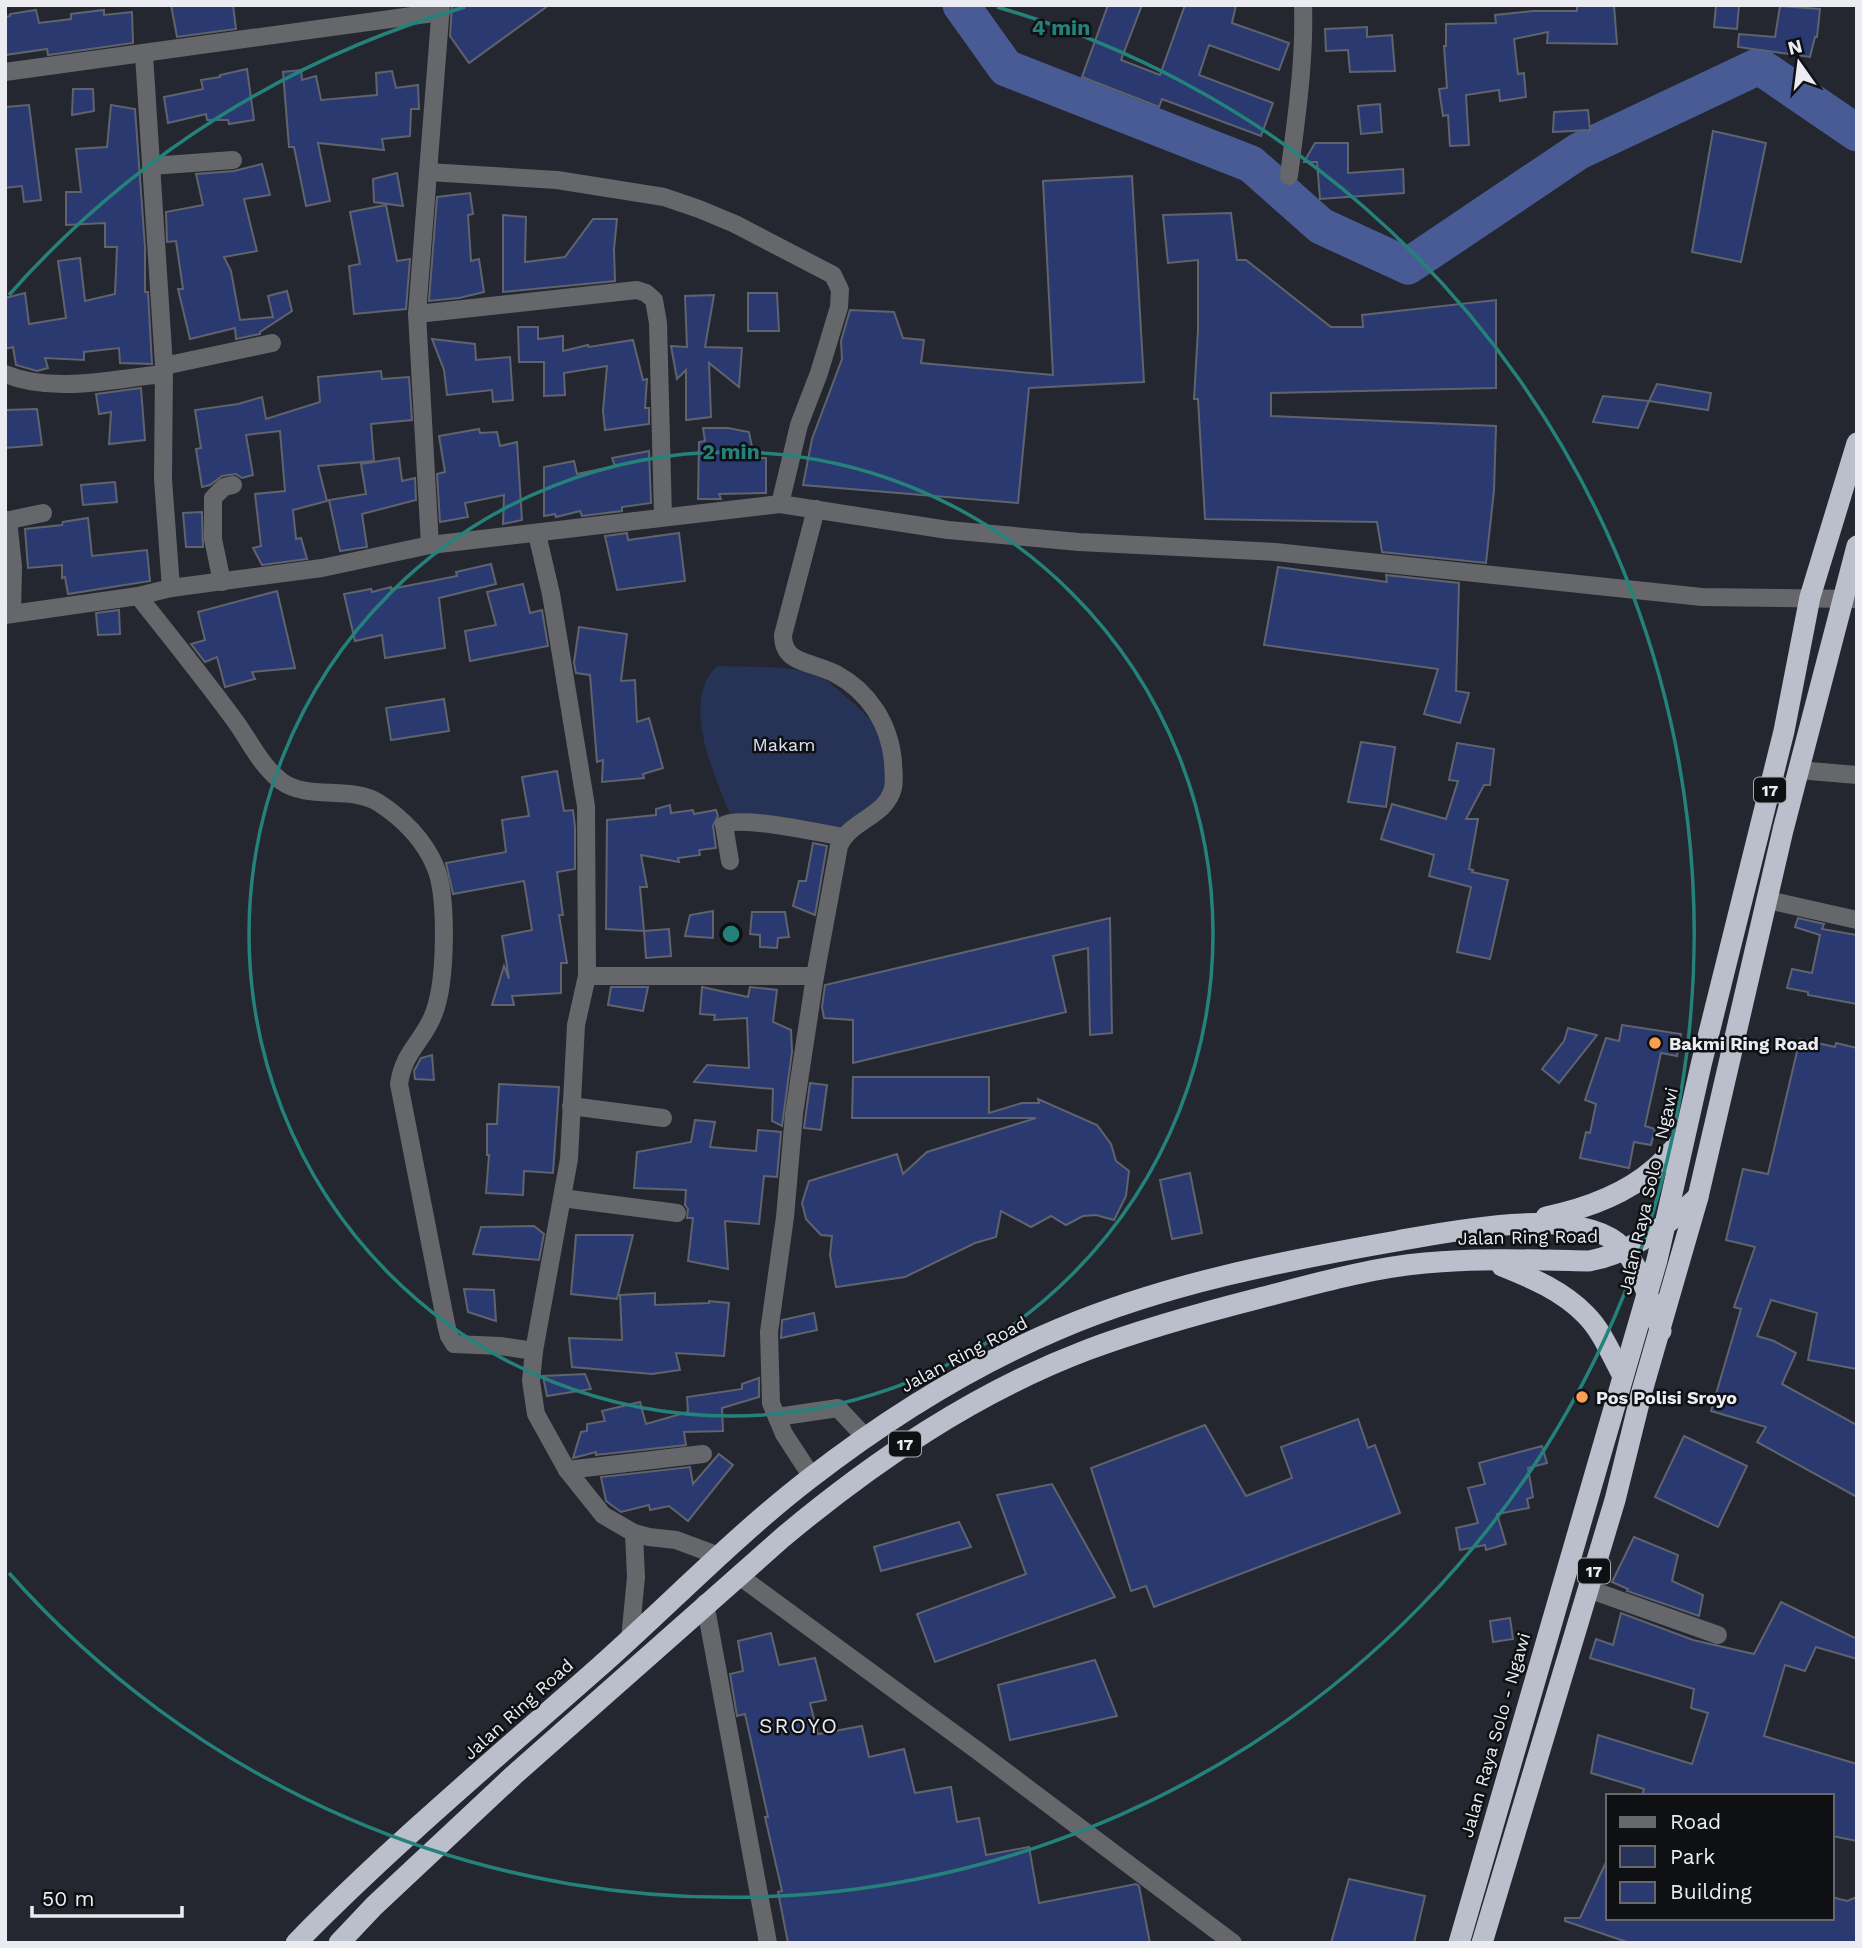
<svg xmlns="http://www.w3.org/2000/svg" width="1862" height="1948" viewBox="0 0 1862 1948" font-family="'Work Sans',sans-serif">
<rect width="100%" height="100%" fill="#242730"/>
<!-- green -->
<path fill="#273356" d="M717,666L768,667L794,669L821,675L860,709L876,726L884,747L887,772L885,790L875,806L842,828L730,814C714,774 680,702 717,666Z"/>
<g fill="none" stroke-linecap="round" stroke-linejoin="round">
<!-- river -->
<path stroke="#485b94" stroke-width="37" d="M961,5L1006,68L1251,164L1321,226L1408,266L1579,151L1759,66L1857,133"/>
</g>
<!-- building -->
<g fill="#2a3a71" stroke="#5f636d" stroke-width="2">
<path d="M171,5H233L236,29L177,37Z"/>
<path d="M452,5H549L469,63L450,36Z"/>
<path d="M1108,5H1142L1121,60L1160,75L1185,5H1236L1232,23L1289,43L1279,70L1209,45L1199,75L1273,103L1261,136L1162,99L1159,107L1082,77Z"/>
<path d="M1577,5H1614L1617,44L1547,43L1548,32L1514,39L1518,74L1524,73L1526,97L1500,101L1499,90L1466,95L1469,145L1450,146L1448,115L1443,116L1439,89L1447,88L1444,46H1446V24L1496,23L1495,15L1533,11H1577Z"/>
<path d="M1716,5H1739L1737,29L1714,27Z"/>
<path d="M1780,6L1820,9L1817,37H1815L1810,57L1738,47L1739,34L1775,37Z"/>
<path d="M36,10L39,23L71,19V14L104,10V15L132,12L133,43L48,55L47,49L5,55V17L10,16V14Z"/>
<path d="M1367,27V37L1392,35L1395,71L1350,72L1348,50L1326,51L1325,29Z"/>
<path d="M247,69L254,120L229,124L228,120H207L206,114L168,123L164,97L203,89L201,80L220,77V75Z"/>
<path d="M301,70L302,80L316,76L321,100L377,95L376,73L392,71L396,88L418,85L419,109H411L410,136L382,139L384,150L318,143L330,201L306,206L294,147H289L283,72Z"/>
<path d="M73,89H93L94,111L72,115Z"/>
<path d="M1380,104L1382,132L1361,134L1358,106Z"/>
<path d="M29,105L41,200L24,202L22,186L5,188V107Z"/>
<path d="M111,105L135,109L145,247V292H148L152,364L120,363L119,348L84,352V360L45,358L48,368L37,371L16,365L13,347L5,349V298L25,293L29,324L66,318L58,261L80,258L85,301L115,294L117,247H105V223L66,225V192H81L76,149L107,147Z"/>
<path d="M1588,110L1590,130L1553,132L1554,112Z"/>
<path d="M1713,131L1766,143L1741,262L1692,252Z"/>
<path d="M1315,143H1348V173L1403,169L1404,193L1320,199L1317,162H1304Z"/>
<path d="M262,164L270,195L244,199L257,251L224,257L231,271L240,320L273,317L268,296L287,291L292,311L260,332V334L236,339L235,328L190,339L178,289H183L176,241L167,242L166,212L203,205L196,174L234,171Z"/>
<path d="M397,173L403,206L374,202L373,179Z"/>
<path d="M1132,176L1144,382L1029,388L1018,503L803,485L812,439L842,359L841,341L850,310L894,312L903,338L924,340L921,363L1053,375L1043,181Z"/>
<path d="M470,193L473,214L468,215L471,261L479,259L484,292L459,298L429,301L437,197Z"/>
<path d="M386,205L397,261L410,259L406,309L354,314L349,266L360,264L350,212Z"/>
<path d="M1231,213L1237,260H1246L1331,327H1363L1362,315L1496,300V388L1271,393V416L1496,426L1494,491L1486,563L1382,552L1377,522L1205,519L1198,399H1194L1198,330V260L1168,263L1163,215Z"/>
<path d="M503,215L526,217L525,262L565,257L593,219H617L614,249L615,281L503,292Z"/>
<path d="M748,293H777L779,331H748Z"/>
<path d="M714,295L705,347L742,348L739,387L709,363L711,417L686,420V370L677,379L671,346L687,347L685,296Z"/>
<path d="M518,327H538V339L563,336V351L588,345L589,347L633,340L643,380L647,379L645,408H649V424L605,430L603,411L607,366L564,373L565,395L544,396V362H519Z"/>
<path d="M432,339L475,344L476,360L510,357L513,400L493,402L492,390L447,395L444,370Z"/>
<path d="M381,371L382,379L409,377L412,420L371,424L374,461L318,466L327,501L293,510L296,539L301,538L307,559L262,565L253,548L261,546L255,494L285,491L280,431L246,435L253,475L242,478L236,474L222,476L210,485L202,487L196,449L201,448L195,410L238,404L262,397L266,419L320,402L318,377Z"/>
<path d="M1657,384L1711,393L1708,410L1649,401Z"/>
<path d="M141,388L145,440L109,444L111,412L99,414L96,394Z"/>
<path d="M1603,396L1649,401L1638,428L1593,422Z"/>
<path d="M37,409L42,445L5,448V410Z"/>
<path d="M703,428H728L749,432L754,458H766V493L719,494L721,499H698L699,442L705,441Z"/>
<path d="M479,429L480,433L497,432L500,446L517,442L522,520L503,524L504,495L465,503L468,517L440,522L437,474L445,472L439,436Z"/>
<path d="M649,451L651,503L622,507V511L582,516L580,511L556,517L555,514L544,516V467L574,461L577,474L615,466L612,458Z"/>
<path d="M399,458L402,481L415,478L416,500L362,514L367,547L340,551L329,500L366,494L361,464Z"/>
<path d="M115,482L117,502L83,505L81,485Z"/>
<path d="M202,512L203,547H186L183,513Z"/>
<path d="M88,518L92,556L147,550L150,581L68,594L65,577L62,578V565L28,568L25,529L62,525L63,522Z"/>
<path d="M627,533L628,540L679,533L685,581L617,590L605,536Z"/>
<path d="M491,564L496,584L439,598L445,648L385,658L382,635L355,641L344,594L371,589L372,592L391,587V589L457,576L456,572Z"/>
<path d="M1278,567L1387,582L1386,575L1459,583L1456,691L1469,693L1460,723L1424,714L1438,669L1264,645Z"/>
<path d="M523,584L530,613L542,610L548,646L470,661L465,631L496,625L487,592Z"/>
<path d="M277,591L295,668L252,672L255,679L225,687L217,657L205,662L191,644L205,640L198,612Z"/>
<path d="M119,610L120,634L98,635L96,613Z"/>
<path d="M579,627L627,634L621,681L635,680L637,722L649,718L663,768L643,774L644,778L602,782L603,760L597,762L590,675L576,673L574,663Z"/>
<path d="M444,699L449,731L391,740L386,708Z"/>
<path d="M1361,742L1395,747L1386,807L1348,802Z"/>
<path d="M1457,743L1494,749L1490,785H1484L1466,819H1478L1469,869L1473,870L1472,872L1508,880L1490,959L1457,952L1471,887L1429,876L1434,855L1381,839L1392,804L1446,819L1458,781L1449,780Z"/>
<path d="M557,771L564,811L573,810L575,827V869L557,872L563,915H559L567,963H561V993L512,996L514,1005H492L504,966L509,979L502,936L532,930L524,881L453,894L446,863L506,852L502,820L529,816L522,777Z"/>
<path d="M670,805L671,813L693,810L694,814L716,810L718,816L713,826L716,848L699,850L700,855L678,858L679,862L641,855L647,887H640L644,931L606,929L607,820L656,815V809Z"/>
<path d="M813,843L827,846L815,915L793,906L799,881H806Z"/>
<path d="M713,911V938L685,936L690,915Z"/>
<path d="M752,912H785L789,937L778,938L777,948L760,947V935L750,934Z"/>
<path d="M1110,918L1112,1033L1090,1035L1088,948L1053,956L1066,1012L853,1063V1020L824,1018L822,1007L825,985Z"/>
<path d="M1798,918L1824,924L1822,929L1857,935V1004L1808,995V992L1787,988L1792,969L1812,973L1820,935L1795,927Z"/>
<path d="M669,929L671,956L646,958L644,931Z"/>
<path d="M611,987H648L643,1011L608,1005Z"/>
<path d="M702,987L748,997L750,987L777,990L773,1022L791,1030L792,1052L782,1126L772,1121L773,1089L694,1082L707,1065L749,1068L747,1018L714,1020L715,1015L700,1014Z"/>
<path d="M1622,1025L1681,1034L1677,1056L1661,1053L1645,1126L1655,1129L1651,1145L1634,1142L1629,1168L1580,1158L1586,1132L1590,1133L1596,1104L1585,1100L1606,1038L1619,1041Z"/>
<path d="M1568,1028L1597,1035L1559,1083L1542,1069L1564,1041Z"/>
<path d="M1800,1039L1835,1047L1836,1043L1857,1048V1369L1808,1360L1817,1313L1771,1300L1757,1336L1774,1341L1796,1353L1782,1384L1857,1425V1497L1757,1442L1766,1427L1711,1411L1741,1309L1734,1307L1755,1247L1726,1240L1743,1169L1768,1174Z"/>
<path d="M432,1055L434,1080L415,1079L414,1071L421,1058Z"/>
<path d="M853,1077H989V1113L1022,1103H1039L1038,1099L1097,1125L1111,1144L1116,1161L1129,1171L1126,1196L1114,1220L1096,1215L1083,1216L1066,1225L1051,1216L1031,1227L1001,1211L996,1237L975,1243L905,1277L836,1287L830,1255L832,1236L821,1235L806,1219L802,1203L809,1181L897,1154L903,1174L927,1152L1036,1118H852Z"/>
<path d="M810,1083L827,1085L821,1130L804,1128Z"/>
<path d="M499,1084L559,1087L553,1173L524,1171L523,1195L486,1193L489,1155H487V1124H497Z"/>
<path d="M695,1120L715,1122L710,1147L756,1151L758,1130L781,1132L777,1177L764,1176L759,1224L725,1221L728,1269L688,1261L693,1218H687L688,1209L685,1205L686,1190L634,1188L637,1152L691,1142Z"/>
<path d="M1190,1173L1202,1233L1172,1239L1160,1180Z"/>
<path d="M534,1226L544,1234L539,1260L473,1254L481,1227Z"/>
<path d="M576,1235H633L617,1299L571,1294Z"/>
<path d="M464,1289L494,1290L496,1321L468,1312Z"/>
<path d="M655,1293V1305L709,1303V1301L729,1303L724,1356L676,1353L680,1370L652,1374L572,1367L569,1338L622,1340L620,1295Z"/>
<path d="M814,1313L817,1330L781,1338L782,1320Z"/>
<path d="M585,1374L591,1389L547,1396L543,1376Z"/>
<path d="M759,1378V1397L722,1408L723,1431L684,1432L686,1445L596,1455V1452L573,1458L581,1432L587,1431V1424L605,1421L602,1411L640,1402L646,1424L688,1412L687,1397L742,1389V1384Z"/>
<path d="M1358,1419L1368,1448L1375,1445L1400,1513L1154,1607L1146,1586L1131,1591L1091,1468L1205,1425L1246,1496L1292,1478L1281,1447Z"/>
<path d="M1684,1436L1747,1466L1718,1527L1655,1497Z"/>
<path d="M1542,1446L1547,1463L1528,1468L1533,1497L1527,1499L1529,1508L1497,1514L1506,1544L1486,1550L1485,1545L1460,1550L1456,1528L1478,1523L1468,1488L1485,1484L1479,1463Z"/>
<path d="M719,1454L733,1465L688,1521L669,1506L650,1510L649,1505L621,1512L606,1501L601,1477L690,1467L693,1484Z"/>
<path d="M1052,1484L1115,1597L935,1662L917,1614L1026,1574L997,1495Z"/>
<path d="M959,1522L971,1547L881,1571L874,1547Z"/>
<path d="M1634,1537L1678,1555L1672,1581L1703,1595L1699,1616L1627,1591L1628,1589L1612,1582Z"/>
<path d="M1781,1602L1857,1639V1659L1816,1647L1805,1671L1785,1665L1764,1736L1857,1764V1841L1832,1836V1796H1642L1644,1789L1591,1773L1598,1735L1692,1764L1708,1713L1691,1708L1694,1689L1590,1658L1596,1639L1613,1645L1621,1613L1693,1640L1754,1654Z"/>
<path d="M1510,1618L1513,1639L1493,1642L1490,1621Z"/>
<path d="M771,1633L779,1665L815,1658L826,1700L810,1703L818,1734L862,1726L869,1757L904,1749L915,1793L951,1787L957,1822L979,1818L986,1855L1029,1847L1039,1903L1136,1884L1139,1886L1150,1943H788L778,1892L782,1891L765,1817H768L745,1714L737,1716L730,1674L743,1671L738,1641Z"/>
<path d="M1095,1660L1117,1716L1010,1740L998,1685Z"/>
<path d="M1608,1858V1918H1832V1897L1847,1901L1857,1897V1943H1630L1565,1921V1918H1580Z"/>
<path d="M1349,1879L1425,1896L1414,1943H1331Z"/>
</g>
<g fill="none" stroke-linecap="round" stroke-linejoin="round">
<!-- street -->
<g stroke="#65676b" stroke-width="18">
<path d="M144,55L164,366L163,479L171,588"/>
<path d="M5,72L441,12"/>
<path d="M151,166L233,160"/>
<path d="M428,172L557,180L664,197L699,209L735,224L833,275L840,290L839,307L819,373L799,425L780,504"/>
<path d="M1289,176C1296,119 1305,62 1303,5"/>
<path d="M417,314L637,290L646,293L654,300L658,323L663,517"/>
<path d="M164,366L272,343"/>
<path d="M5,374C54,394 113,379 163,374"/>
<path d="M8,520L13,567L12,614"/>
<path d="M5,521L43,513"/>
<path d="M537,534L551,594L586,806L587,976L576,1025L569,1159L534,1351L531,1381L536,1414L567,1470L603,1515L634,1533L649,1537L676,1540L719,1556"/>
<path d="M430,545L417,314L441,5"/>
<path d="M222,582L213,539V498L224,487L233,485"/>
<path d="M138,596C170,636 202,676 233,718C249,739 259,764 281,781C308,801 351,785 379,803C402,818 424,840 435,866C448,896 446,982 434,1013C424,1041 404,1050 399,1084L446,1324L449,1336L454,1344L500,1346L534,1351"/>
<path d="M5,615L138,596L171,588L322,568L430,545L780,504L948,530L1079,542L1275,552L1702,597L1857,599"/>
<path d="M1798,770L1857,775"/>
<path d="M730,861L724,825C739,815 821,833 843,837"/>
<path d="M1768,900L1857,920"/>
<path d="M587,976H815"/>
<path d="M571,1106L663,1118"/>
<path d="M562,1198L677,1213"/>
<path d="M777,1417L838,1408L866,1438"/>
<path d="M567,1470L703,1454"/>
<path d="M812,1477L784,1434L771,1403L769,1332L785,1217L794,1114L815,976L839,846C850,820 886,817 893,788C895,779 893,769 893,761C889,723 869,692 836,674C823,667 808,665 795,658C786,653 783,645 783,635L816,509"/>
<path d="M738,1575L978,1751L1233,1943"/>
<path d="M1588,1589L1718,1635"/>
<path d="M705,1603L768,1943"/>
<path d="M630,1639L636,1577L634,1533"/>
</g>
<!-- highway -->
<g stroke="#babfcb" stroke-width="21">
<path d="M1546,1217C1584,1209 1624,1195 1654,1169C1665,1160 1674,1148 1684,1138"/>
<path d="M1502,1266C1532,1278 1563,1291 1586,1315C1602,1331 1612,1356 1623,1376"/>
<path d="M296,1943C391,1846 496,1758 598,1668C669,1605 734,1537 809,1479C885,1420 969,1367 1059,1329C1165,1284 1283,1261 1397,1241C1452,1231 1581,1204 1623,1248C1640,1267 1652,1308 1661,1331"/>
<path d="M339,1943L374,1906L514,1775L782,1538C874,1461 974,1393 1087,1350C1143,1329 1201,1313 1260,1298C1314,1284 1369,1268 1425,1263C1479,1258 1535,1260 1589,1261C1629,1254 1669,1224 1698,1197"/>
<path d="M1459,1943L1657,1260L1701,1065L1784,731L1810,597L1857,443"/>
<path d="M1482,1943L1615,1500L1642,1391L1698,1197L1783,830L1857,546"/>
</g>
</g>
<!-- distance rings -->
<g fill="none" stroke="#25827b" stroke-width="3.5">
<circle cx="731" cy="934" r="482"/>
<path d="M9 295A964 964 0 0 1 465 7M997 7A964 964 0 1 1 9 1573"/>
</g>
<!-- markers -->
<g fill="#fa9f4f" stroke="#0e1014" stroke-width="2.5">
<circle cx="1655" cy="1043" r="7"/>
<circle cx="1582" cy="1397" r="7"/>
</g>
<g text-anchor="middle" dominant-baseline="central" stroke-width="5" stroke-linejoin="round" paint-order="stroke">
<!-- shield labels -->
<g fill="#0e1014" stroke="#a8aaaf" stroke-width="2">
<rect x="1754" y="777.5" width="32" height="25" rx="5"/>
<rect x="889" y="1431.5" width="32" height="25" rx="5"/>
<rect x="1578" y="1558.5" width="32" height="25" rx="5"/>
</g>
<g font-size="16" font-weight="bold" fill="#eaecf2">
<text x="1770" y="790">17</text>
<text x="905" y="1444">17</text>
<text x="1594" y="1571">17</text>
</g>
<!-- park labels -->
<g font-size="18" fill="#dae1f3" stroke="#0e1014">
<text x="784" y="744">Makam</text>
</g>
<!-- poi labels -->
<g font-size="18" font-weight="bold" fill="#eaecf2" stroke="#0e1014" text-anchor="start">
<text x="1669" y="1043">Bakmi Ring Road</text>
<text x="1596" y="1397">Pos Polisi Sroyo</text>
</g>
<!-- street labels -->
<g font-size="18" fill="#eaecf2" stroke="#0e1014">
<text transform="translate(1648 1191) rotate(-77)">Jalan Raya Solo - Ngawi</text>
<text transform="translate(1528 1237) rotate(-1)">Jalan Ring Road</text>
<text transform="translate(964 1354) rotate(-28)">Jalan Ring Road</text>
<text transform="translate(518 1709) rotate(-42)">Jalan Ring Road</text>
<text transform="translate(1495 1735) rotate(-74)">Jalan Raya Solo - Ngawi</text>
</g>
<!-- quarter labels -->
<g font-size="21" letter-spacing="2" fill="#eaecf2" stroke="#0e1014">
<text x="799" y="1725">SROYO</text>
</g>
</g>
<circle cx="731" cy="934" r="10" fill="#25827b" stroke="#0e1014" stroke-width="3.5"/>
<g font-size="21" text-anchor="middle" font-weight="bold" fill="#25827b" stroke="#0e1014" stroke-width="5" stroke-linejoin="round" paint-order="stroke">
<text x="1061" y="35">4 min</text>
<text x="731" y="459">2 min</text>
</g>
<!-- border -->
<rect width="1862" height="1948" fill="none" stroke="#eaecf2" stroke-width="14"/>
<!-- legend -->
<rect x="1606" y="1794" width="228" height="126" fill="#0e1014" stroke="#66686d" stroke-width="2"/>
<rect x="1620" y="1817" width="35" height="10" fill="#65676b" stroke="#66686d" stroke-width="2"/>
<text x="1670" y="1829" font-size="21" fill="#eaecf2">Road</text>
<rect x="1620" y="1846" width="35" height="21" fill="#273356" stroke="#66686d" stroke-width="2"/>
<text x="1670" y="1864" font-size="21" fill="#eaecf2">Park</text>
<rect x="1620" y="1882" width="35" height="21" fill="#2a3a71" stroke="#66686d" stroke-width="2"/>
<text x="1670" y="1899" font-size="21" fill="#eaecf2">Building</text>
<!-- north arrow -->
<g transform="translate(1799 63) rotate(346)" stroke="#0e1014" stroke-width="5" paint-order="stroke">
<path d="M0-5L12 26L0 18L-12 26Z" fill="#eaecf2"/>
<text y="-10" font-size="19" font-weight="bold" text-anchor="middle" fill="#eaecf2">N</text>
</g>
<!-- scale -->
<path d="M32 1906v10h150v-10" fill="none" stroke="#eaecf2" stroke-width="3.5"/>
<text x="42" y="1906" font-size="21" fill="#eaecf2" stroke="#0e1014" stroke-width="5" paint-order="stroke">50 m</text>
</svg>
